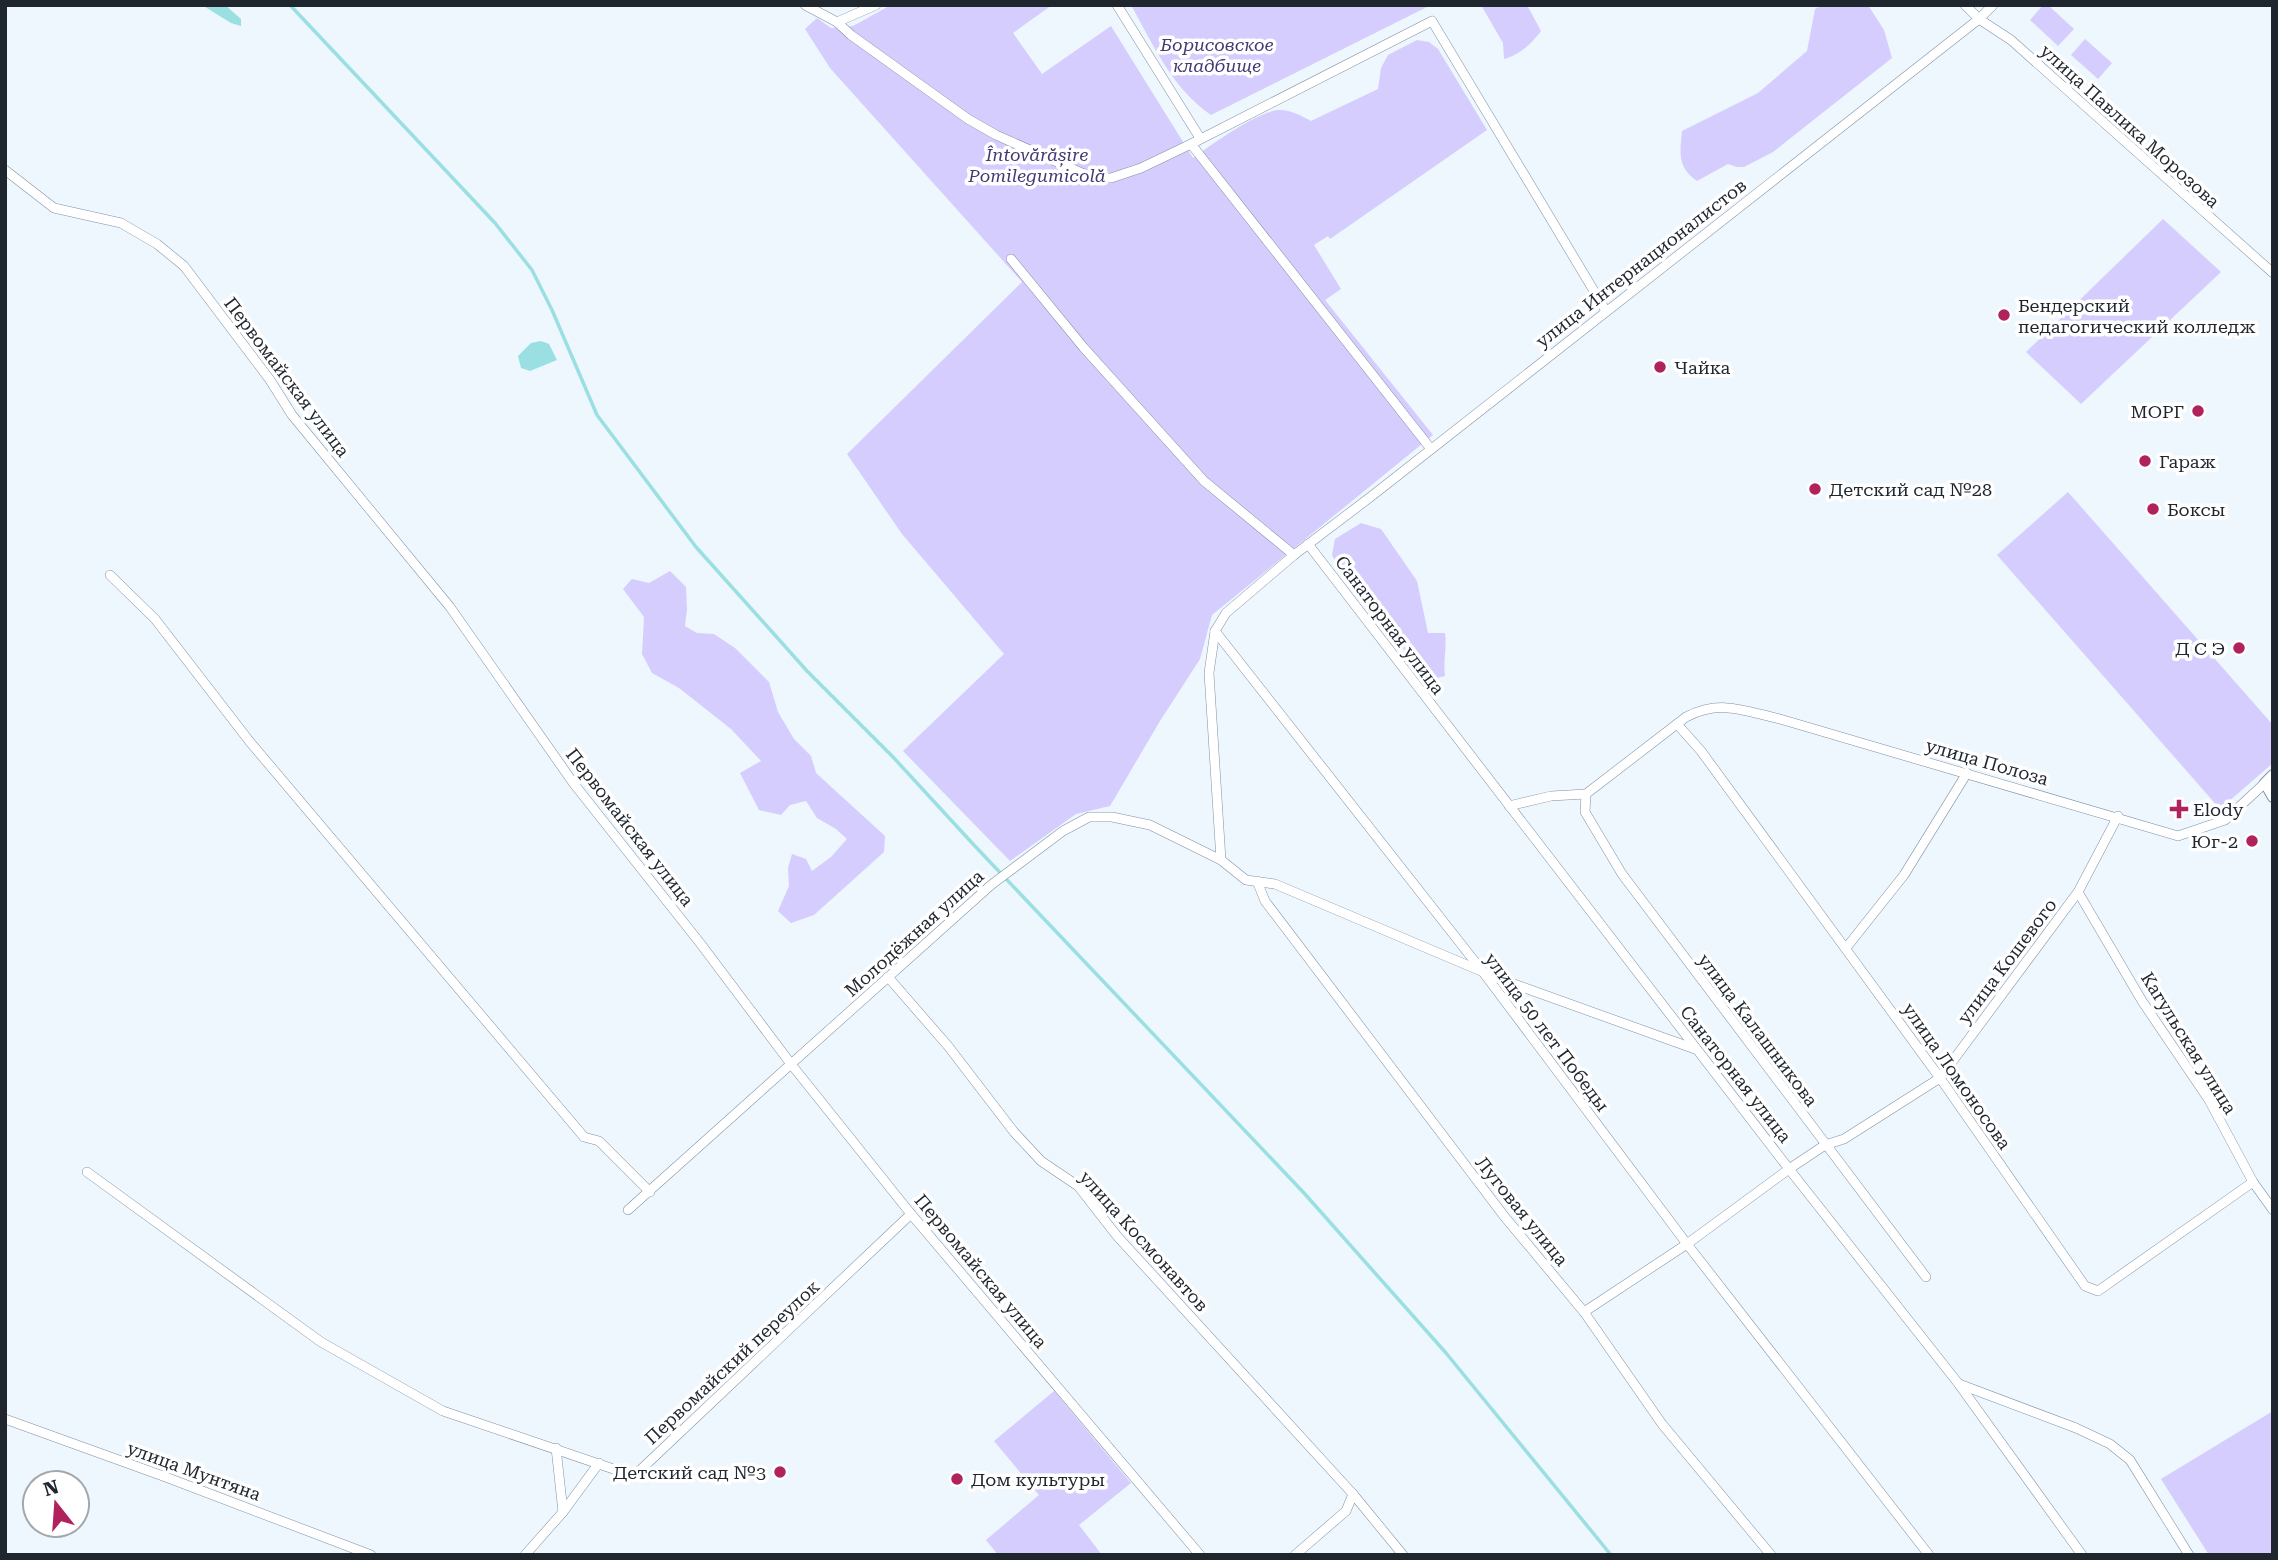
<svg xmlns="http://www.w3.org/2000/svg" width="2278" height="1560" viewBox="0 0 2278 1560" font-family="'Roboto Serif',serif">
<rect width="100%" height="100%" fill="#eef6fe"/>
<!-- green -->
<g fill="#d5cdfe">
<path d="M891,5H1052L1013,33L1042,74L1111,26L1193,158C1209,146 1261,109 1280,110C1291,110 1302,116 1311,121L1378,89L1381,68L1388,55L1417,40L1429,42L1438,49L1487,130L1330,239L1328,236L1314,245L1341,289L1325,300L1433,435L1212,615L1200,659L1160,721L1110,806L1076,814L1010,861L903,751L1004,654L902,534L847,454L1022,282L830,68L805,29L817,18L831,28L853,26Z"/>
<path d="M1131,5H1431L1211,115C1172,88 1154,46 1131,5Z"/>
<path d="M1481,5H1527L1541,31C1531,44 1520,55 1504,59L1503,43Z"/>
<path d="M1823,5H1868L1884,30L1892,58L1773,152L1744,167H1737L1728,164L1697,181C1677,167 1680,153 1682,131L1758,93L1807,51L1815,9Z"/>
<path d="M2043,5H2048L2074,29L2058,46L2030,20Z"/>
<path d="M2085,39L2112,63L2098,79L2071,55Z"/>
<path d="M2163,219L2221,272L2081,404L2026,352Z"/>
<path d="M2068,492L2273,725V763L2220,809L1997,555Z"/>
<path d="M1361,523L1381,529L1417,581L1428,633H1445C1447,648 1443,661 1445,676L1425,681L1399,643L1343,575L1332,555L1335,539Z"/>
<path d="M670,571L686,587L687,609L685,626L697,633L714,634L735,648L769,682L778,712L794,739L811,756L816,773L885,836L884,852L814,915L791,923L778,911L789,886L788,868L792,854L806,859L812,871L831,857L847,839L836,829L817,818L806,801L790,805L781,815L759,810L740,773L761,761L731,729L679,688L652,673L642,654L644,617L623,589L632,579L649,583Z"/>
<path d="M1054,1391L1131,1483L1079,1525L1102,1555H998L986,1540L1039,1495L994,1441Z"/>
<path d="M2273,1411V1555H2209L2161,1479Z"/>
</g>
<!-- water -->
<g fill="#9adfe2">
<path d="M202,5H225L241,19V26L231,23Z"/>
<path d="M541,341L549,344L557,360L530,371L521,368L518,356L531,343Z"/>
</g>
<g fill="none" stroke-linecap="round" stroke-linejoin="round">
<!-- stream -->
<path stroke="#9adfe2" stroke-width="3.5" d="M290,5L495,223L532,270L552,310L597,415L696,547L807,671L893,757L973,844L1304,1193L1446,1353L1611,1555"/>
<!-- minor casing -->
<g stroke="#7f92a4" stroke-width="10">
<g id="minor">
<path d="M805,5L837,22L876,5"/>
<path d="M1117,5L1200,138"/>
<path d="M1965,5L1979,19L2011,40L2273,273"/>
<path d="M837,22L851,35L968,119L996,135L1082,173L1100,178H1111L1141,168L1191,144L1432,21L1606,311"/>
<path d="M1191,144L1431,449"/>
<path d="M5,170L54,208L121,223L157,244L184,266L270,380L292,415L450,607L574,784L700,943L791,1064L911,1214L1200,1555"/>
<path d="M1011,259L1084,348L1204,481L1294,555"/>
<path d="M1308,544L1789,1169L1958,1383L2082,1555"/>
<path d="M110,575L155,619L250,742L584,1137L599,1141L650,1192"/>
<path d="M1215,631L1209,673L1221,860"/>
<path d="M1677,724L1701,751L1940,1078L2085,1286L2098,1291L2253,1182"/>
<path d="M1586,794L1585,812L1622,874L1926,1277"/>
<path d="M1509,806L1551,796L1586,794L1686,717C1721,699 1744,711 1780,719L2178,836L2225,820L2265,783"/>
<path d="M1257,881L1265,901L1504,1216L1584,1312L1662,1424L1771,1555"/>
<path d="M2078,892L2142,1001L2209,1100L2253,1182L2273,1210"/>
<path d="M1846,948L1904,875L1967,773"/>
<path d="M888,977L948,1046L1014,1132L1041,1161L1078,1186L1117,1236L1353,1494L1346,1511L1295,1555"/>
<path d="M87,1172L321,1342L443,1411L634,1476L911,1214"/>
<path d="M628,1210L991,885L1063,831L1089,817H1112L1150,825L1221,860L1246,880L1275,884L1500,979L1695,1049"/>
<path d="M1584,1312L1687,1244L1789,1169L1825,1145L1844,1139L1940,1078L2078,892L2118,816"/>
<path d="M1959,1384L2076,1428L2110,1444L2130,1460L2189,1555"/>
<path d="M5,1419L163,1476L371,1555"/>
<path d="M556,1448L563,1512"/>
<path d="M1353,1494L1403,1555"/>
<path d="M525,1555L563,1512L599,1463"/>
<path d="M1929,1555L1687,1244L1483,972L1215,631L1226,613L1294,555L1373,495L1979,19L1993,5"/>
</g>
</g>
<!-- tertiary casing -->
<g stroke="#7f92a4" stroke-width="12">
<path id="tertiary" d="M2273,775L2265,783L2273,797"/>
</g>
<!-- minor -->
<use href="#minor" stroke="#fff" stroke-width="9"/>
<!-- tertiary -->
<use href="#tertiary" stroke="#fff" stroke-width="10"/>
</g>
<!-- markers -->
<g fill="#b0225b" stroke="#fff" stroke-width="2.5">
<circle cx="2004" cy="315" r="7"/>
<circle cx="1660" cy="367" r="7"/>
<circle cx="2198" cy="411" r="7"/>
<circle cx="2145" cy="461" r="7"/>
<circle cx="1815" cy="489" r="7"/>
<circle cx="2153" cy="509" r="7"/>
<circle cx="2239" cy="648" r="7"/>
<path d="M2175.5 798.5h7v7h7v7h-7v7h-7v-7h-7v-7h7z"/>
<circle cx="2252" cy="841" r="7"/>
<circle cx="780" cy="1472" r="7"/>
<circle cx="957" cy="1479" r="7"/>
</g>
<g text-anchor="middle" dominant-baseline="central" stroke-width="7" stroke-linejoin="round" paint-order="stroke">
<!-- park labels -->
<g font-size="18" font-style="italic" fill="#473874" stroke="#fff">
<text x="1217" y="44">Борисовское<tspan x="1217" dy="21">кладбище</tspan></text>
<text x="1037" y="154">Întovărășire<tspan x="1037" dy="21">Pomilegumicolă</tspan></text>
</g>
<!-- street labels -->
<g font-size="18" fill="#1f262e" stroke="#fff">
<text transform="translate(2130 126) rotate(42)">улица Павлика Морозова</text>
<text transform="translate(1641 263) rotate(-38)">улица Интернационалистов</text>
<text transform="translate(287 377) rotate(53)">Первомайская улица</text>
<text transform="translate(1390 625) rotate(53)">Санаторная улица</text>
<text transform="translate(1987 762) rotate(16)">улица Полоза</text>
<text transform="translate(630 827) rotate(52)">Первомайская улица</text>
<text transform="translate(914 933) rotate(-42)">Молодёжная улица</text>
<text transform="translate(2007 961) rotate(-53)">улица Кошевого</text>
<text transform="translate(1758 1030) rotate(53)">улица Калашникова</text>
<text transform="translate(1547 1032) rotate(53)">улица 50 лет Победы</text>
<text transform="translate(2189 1043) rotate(58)">Кагульская улица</text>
<text transform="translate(1736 1074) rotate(52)">Санаторная улица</text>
<text transform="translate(1957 1076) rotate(55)">улица Ломоносова</text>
<text transform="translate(1522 1211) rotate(51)">Луговая улица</text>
<text transform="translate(1144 1241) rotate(48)">улица Космонавтов</text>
<text transform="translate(981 1271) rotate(50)">Первомайская улица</text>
<text transform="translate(732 1362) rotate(-43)">Первомайский переулок</text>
<text transform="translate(194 1471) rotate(20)">улица Мунтяна</text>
</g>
<!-- poi labels -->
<g font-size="18" fill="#1f262e" stroke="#fff" text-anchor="start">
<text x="2018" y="305">Бендерский<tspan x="2018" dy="21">педагогический колледж</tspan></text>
<text x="1674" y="367">Чайка</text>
<text x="2184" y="411" text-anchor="end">МОРГ</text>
<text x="2159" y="461">Гараж</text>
<text x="1829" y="489">Детский сад №28</text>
<text x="2167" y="509">Боксы</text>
<text x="2225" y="648" text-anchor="end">Д С Э</text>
<text x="2193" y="809">Elody</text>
<text x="2238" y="841" text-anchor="end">Юг-2</text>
<text x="766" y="1472" text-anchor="end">Детский сад №3</text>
<text x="971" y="1479">Дом культуры</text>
</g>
</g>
<!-- border -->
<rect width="2278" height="1560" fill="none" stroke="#1f262e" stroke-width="14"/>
<!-- north arrow -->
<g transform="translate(56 1504) rotate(343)"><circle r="33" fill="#ffffff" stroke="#a5a8ab" stroke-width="2"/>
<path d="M0-5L12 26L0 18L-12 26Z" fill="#b0225b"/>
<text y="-10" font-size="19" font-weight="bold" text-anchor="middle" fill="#1f262e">N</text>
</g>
</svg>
